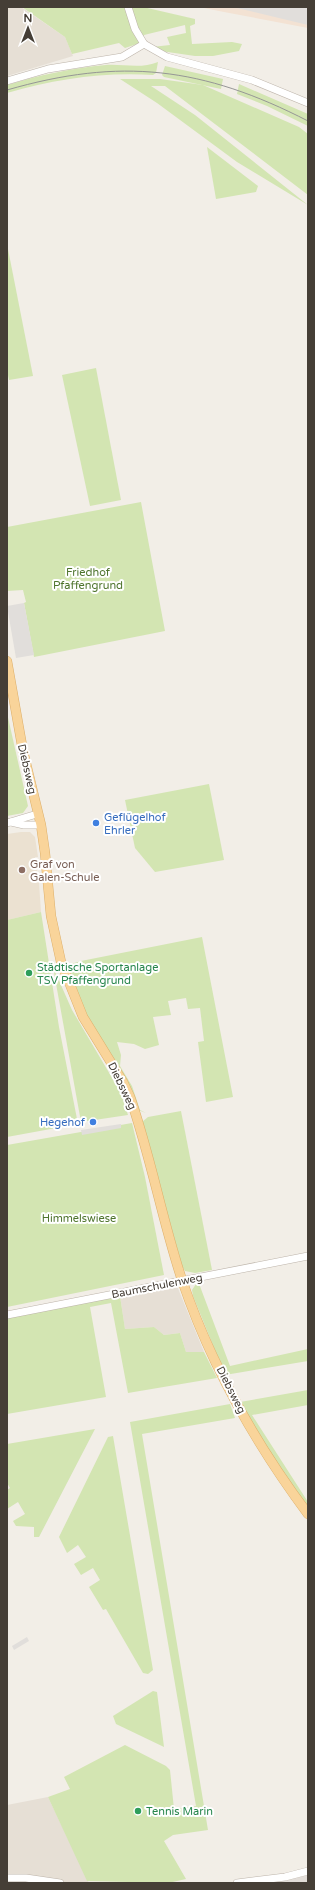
<svg xmlns="http://www.w3.org/2000/svg" width="315" height="1890" viewBox="0 0 315 1890" font-family="'Varela Round',sans-serif">
<rect width="100%" height="100%" fill="#f2eee7"/>
<!-- residential -->
<g fill="#e6dfd5">
<path d="M7,7H21L65,37L73,56L7,76Z"/>
<path d="M177,1286L204,1352H186L180,1333L164,1335L154,1327L125,1329L120,1296Z"/>
<path d="M48,1797L89,1883H7V1805Z"/>
</g>
<!-- commercial -->
<path fill="#f3e2d3" d="M199,7H308V28L224,12Z"/>
<!-- industrial -->
<path fill="#e2ddd8" d="M308,1875V1883H269L283,1881Z"/>
<!-- education -->
<path fill="#ebe1d1" d="M21,832H30L35,837L38,857H35L39,883L41,912L7,920V834Z"/>
<!-- green -->
<g fill="#d3e5b2">
<path d="M22,7H143L195,19V24L190,26L192,44L232,42L242,44L239,51L213,56H195L154,50L152,47L170,45L167,37L186,33L185,25L144,35L143,42L125,48L119,43L72,54L65,37Z"/>
<path d="M158,62L156,73L153,75C102,72 56,79 7,93V85C40,75 72,68 106,65C123,64 142,69 158,62Z"/>
<path d="M165,66L223,79L221,89L164,77L162,75Z"/>
<path d="M120,79H160L203,85L299,127L308,134V195L165,86H151L195,115L308,205L237,162L157,103Z"/>
<path d="M239,84L308,114V126L267,106L237,94Z"/>
<path d="M207,147L258,186L256,192L216,199Z"/>
<path d="M7,244L33,376L9,380L7,370Z"/>
<path d="M96,368L121,500L90,506L62,375Z"/>
<path d="M141,502L165,631L34,657L24,603L26,602L23,590L7,591V527Z"/>
<path d="M7,713L28,806L23,813L7,816Z"/>
<path d="M209,784L224,860L155,872L135,848L125,800Z"/>
<path d="M41,912L59,1027L78,1124L7,1137V920Z"/>
<path d="M202,937L233,1097L206,1102L198,1042L204,1041L200,1008L188,1009L186,998L168,1001L171,1015L153,1017L159,1045L145,1049L134,1044L117,1042L121,1055L120,1066L132,1086L140,1110L146,1113L138,1110L83,1010L67,969L71,964L81,961Z"/>
<path d="M53,967L72,1010L121,1093L128,1115L81,1122Z"/>
<path d="M181,1111L212,1270L195,1273L185,1271L182,1266L142,1122L148,1117Z"/>
<path d="M132,1123L145,1177L164,1275L7,1307V1145Z"/>
<path d="M198,1281L230,1366L308,1349V1361L225,1375L193,1296L192,1290Z"/>
<path d="M120,1296L125,1329L154,1327L164,1335L180,1333L186,1352H204L217,1378L128,1393L111,1303L90,1307L106,1397L7,1414V1318Z"/>
<path d="M308,1390V1405L252,1415L308,1502V1508L257,1434L240,1402Z"/>
<path d="M230,1404L235,1418L142,1434L208,1830L173,1835L164,1841L186,1879L168,1883L87,1881L48,1797L70,1789L64,1777L125,1745L166,1766L170,1770L174,1809L196,1806L130,1422Z"/>
<path d="M95,1429L39,1537H34V1527L16,1526L13,1521L25,1514L18,1502L7,1509V1490L10,1488L7,1483V1444Z"/>
<path d="M113,1436L153,1670L148,1674L143,1673L106,1609L103,1610L89,1587L100,1580L93,1568L81,1575L74,1564L86,1557L78,1545L67,1553L59,1537L108,1437Z"/>
<path d="M153,1691L157,1692L164,1747L116,1724L113,1716Z"/>
</g>
<!-- parking -->
<g fill="#e1dedb">
<path d="M233,7H308V25Z"/>
<path d="M24,603L34,655L16,658L7,606Z"/>
<path d="M121,1124V1128L82,1135L81,1130Z"/>
<path d="M27,1637L29,1641L14,1650L12,1646Z"/>
</g>
<g fill="none" stroke-linecap="round" stroke-linejoin="round">
<!-- minor casing -->
<g stroke="#bdb4aa" stroke-width="8">
<g id="minor">
<path d="M128,7L135,29L144,44L167,57L252,80L308,103"/>
<path d="M7,81L48,69L122,57L144,44"/>
<path d="M11,822L24,825H41"/>
<path d="M7,823L37,814"/>
<path d="M7,1315L308,1256"/>
<path d="M7,1878H26L60,1883"/>
<path d="M237,1883L285,1877L308,1871"/>
</g>
</g>
<!-- major casing -->
<g stroke="#ddaf6a" stroke-width="10">
<path id="major" d="M7,661L23,751L41,825L45,853L51,916L61,962L83,1017L123,1082L130,1097C151,1157 162,1220 182,1280C211,1365 255,1443 308,1514"/>
</g>
<!-- minor -->
<use href="#minor" stroke="#fff" stroke-width="7"/>
<!-- major -->
<use href="#major" stroke="#f9d49a" stroke-width="9"/>
<!-- tram -->
<path stroke="#969696" stroke-width="1" d="M7,90C121,57 203,67 308,121"/>
</g>
<!-- markers -->
<g fill="#3f7fe0" stroke="#fff" stroke-width="1.5">
<circle cx="96" cy="823" r="4"/>
<circle cx="93" cy="1122" r="4"/>
</g>
<circle fill="#8d6e63" stroke="#fff" stroke-width="1.5" cx="22" cy="870" r="4"/>
<g fill="#2e9e5b" stroke="#fff" stroke-width="1.5">
<circle cx="29" cy="973" r="4"/>
<circle cx="138" cy="1811" r="4"/>
</g>
<g text-anchor="middle" dominant-baseline="central" stroke-width="4" stroke-linejoin="round" paint-order="stroke">
<!-- park labels -->
<g font-size="11" fill="#4e742d" stroke="#fff">
<text x="88" y="572">Friedhof<tspan x="88" dy="13">Pfaffengrund</tspan></text>
<text x="79" y="1218">Himmelswiese</text>
</g>
<!-- street labels -->
<g font-size="11" fill="#453e36" stroke="#fff">
<text transform="translate(27 769) rotate(77)">Diebsweg</text>
<text transform="translate(122 1086) rotate(64)">Diebsweg</text>
<text transform="translate(157 1286) rotate(-11)">Baumschulenweg</text>
<text transform="translate(231 1390) rotate(63)">Diebsweg</text>
</g>
<!-- shop labels -->
<g font-size="11" fill="#366cbe" stroke="#fff" text-anchor="start">
<text x="104" y="817">Geflügelhof<tspan x="104" dy="13">Ehrler</tspan></text>
<text x="85" y="1122" text-anchor="end">Hegehof</text>
</g>
<!-- education labels -->
<g font-size="11" fill="#785e54" stroke="#fff" text-anchor="start">
<text x="30" y="864">Graf von<tspan x="30" dy="13">Galen-Schule</tspan></text>
</g>
<!-- leisure labels -->
<g font-size="11" fill="#27864d" stroke="#fff" text-anchor="start">
<text x="37" y="967">Städtische Sportanlage<tspan x="37" dy="13">TSV Pfaffengrund</tspan></text>
<text x="146" y="1811">Tennis Marin</text>
</g>
</g>
<!-- border -->
<rect width="315" height="1890" fill="none" stroke="#453e36" stroke-width="16"/>
<!-- north arrow -->
<g transform="translate(28 28)" stroke="#ffffff" stroke-width="3" paint-order="stroke">
<path d="M0-3L7 15L0 10L-7 15Z" fill="#453e36"/>
<text y="-6" font-size="11" font-weight="bold" text-anchor="middle" fill="#453e36">N</text>
</g>
</svg>
